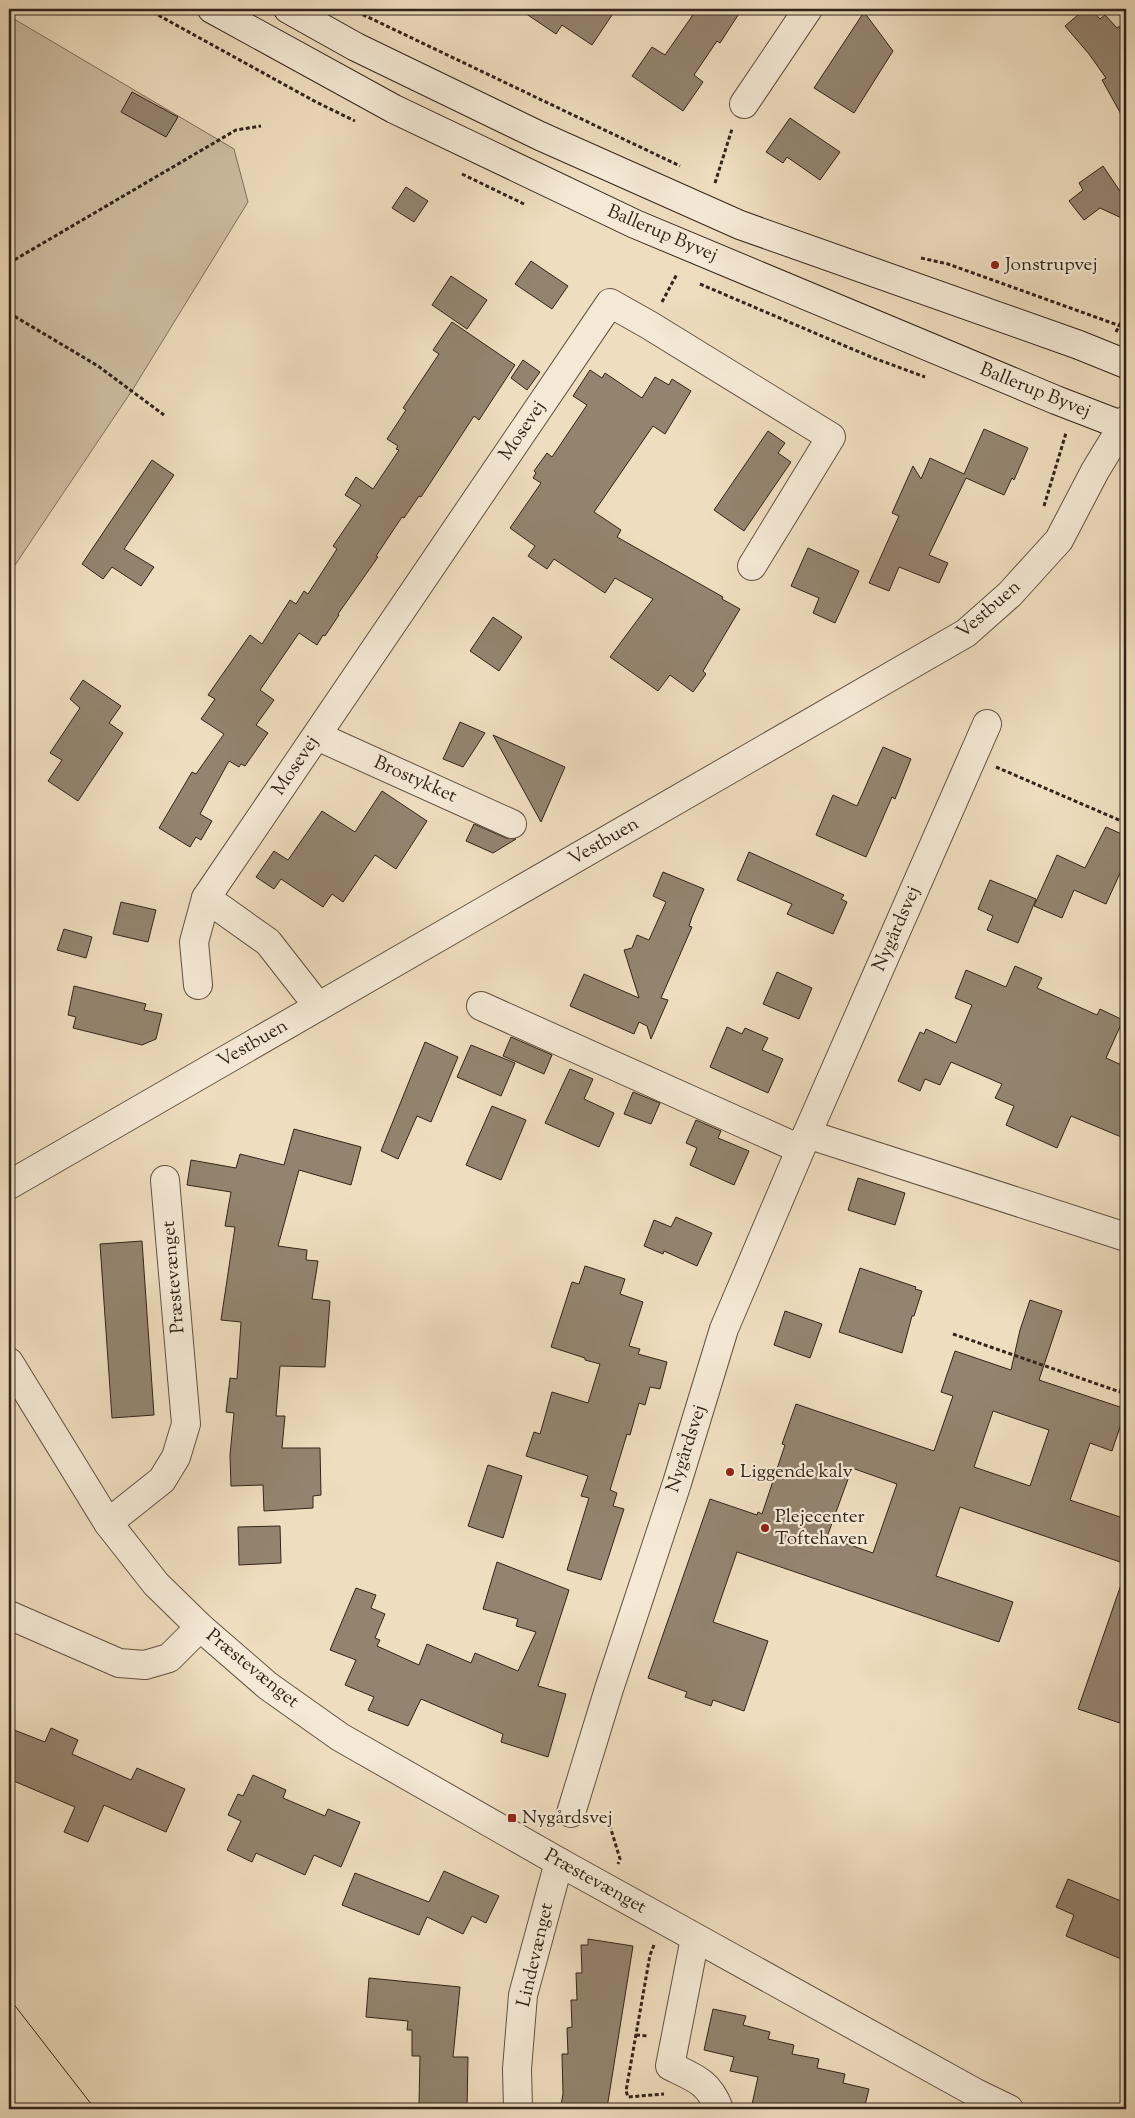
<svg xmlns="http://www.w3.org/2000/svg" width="1135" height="2118" viewBox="0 0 1135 2118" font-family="'Sorts Mill Goudy',serif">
<rect width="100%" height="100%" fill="#efddbf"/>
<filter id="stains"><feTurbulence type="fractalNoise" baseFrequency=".004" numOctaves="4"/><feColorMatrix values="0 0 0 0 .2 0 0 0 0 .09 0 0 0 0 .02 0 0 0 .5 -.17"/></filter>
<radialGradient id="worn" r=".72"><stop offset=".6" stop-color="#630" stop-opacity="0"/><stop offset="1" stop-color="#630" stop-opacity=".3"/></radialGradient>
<!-- green -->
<path fill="#cfbea3" stroke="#80715e" d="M9,16L234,149L248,202L133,389L9,574Z"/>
<!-- building -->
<g fill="#94846f" stroke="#322419" fill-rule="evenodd">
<path d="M519,9H616L592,45L562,25L556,34Z"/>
<path d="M697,9H742L720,43L717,41L694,75L703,82L683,111L632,76L652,47L665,55Z"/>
<path d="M1085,9H1091L1100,19L1105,15L1117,28L1126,22V123L1102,80L1106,78L1089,54L1065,26Z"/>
<path d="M864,12L893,51L854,113L814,88Z"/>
<path d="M132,92L178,117L166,137L121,112Z"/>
<path d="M790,118L840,152L820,180L787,157L783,163L766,152Z"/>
<path d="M1103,166L1126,200V220L1100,208L1084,220L1069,201L1083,190L1079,183Z"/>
<path d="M406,187L428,201L414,222L392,208Z"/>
<path d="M531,261L568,286L552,309L515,284Z"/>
<path d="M451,276L487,300L467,329L432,305Z"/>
<path d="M452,322L515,365L479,420L474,416L421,497L419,496L404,518L402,517L376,556L378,557L338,614L339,615L325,636L323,635L317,645L299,633L260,690L274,700L256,725L268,733L245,766L241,764L239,767L229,761L200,814L212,821L201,840L196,837L190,847L159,828L192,772L196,774L224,734L201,719L215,699L208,695L250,635L262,644L290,600L296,604L304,591L308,594L337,549L333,546L361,505L345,495L356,477L373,489L399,450L396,449L398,446L387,439L406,410L403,408L439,354L433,350Z"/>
<path d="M523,360L540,372L527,390L511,378Z"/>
<path d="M590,370L602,378L605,373L642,398L655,377L669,385L672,379L691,391L665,434L653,426L594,512L621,530L617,537L723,597L722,599L740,609L703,671L706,674L693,692L670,675L658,691L610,657L653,599L615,578L605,593L554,559L547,569L528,556L535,546L510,528L541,483L533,478L536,473L534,471L547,453L552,457L587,405L573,396Z"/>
<path d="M984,429L1028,448L1014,480L1012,478L1004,495L966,478L929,555L948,563L939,583L899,567L889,591L869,583L899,516L892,513L913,466L921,479L930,458L964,474Z"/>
<path d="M768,431L785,443L778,453L791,462L744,531L714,510Z"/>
<path d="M152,460L174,475L124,549L154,567L141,586L112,567L103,579L82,564Z"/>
<path d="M808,548L859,571L835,623L813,613L819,598L791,586Z"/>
<path d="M493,617L522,637L499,671L470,651Z"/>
<path d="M83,680L121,706L109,723L123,733L78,801L48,781L62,760L50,753L80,708L70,699Z"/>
<path d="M460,722L485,733L463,767L443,759Z"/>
<path d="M493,735L565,767L541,822Z"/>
<path d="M883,747L911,759L895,799L892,797L866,857L816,835L833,795L857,806Z"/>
<path d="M382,791L427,821L396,869L375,855L343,902L332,894L323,907L281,879L274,889L256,877L274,851L288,860L322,811L355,832Z"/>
<path d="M474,824L506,838L516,839L493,853L466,841Z"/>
<path d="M1106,827L1126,836V860L1106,904L1074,890L1062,918L1034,906L1057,855L1085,868Z"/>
<path d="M749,852L844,895L841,899L847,902L833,934L787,914L792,904L737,880Z"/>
<path d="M663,872L704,889L692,917L689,926L692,927L661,998L668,1000L651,1039L647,1026L639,1022L634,1034L570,1006L584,974L639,998L624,950L632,948L637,935L649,940L666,902L653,896Z"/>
<path d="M990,880L1036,899L1018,943L987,930L993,916L978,909Z"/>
<path d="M121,902L156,910L148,942L113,934Z"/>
<path d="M64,929L92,937L86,958L57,950Z"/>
<path d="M1015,966L1042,978L1037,988L1097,1015L1100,1009L1123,1020L1106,1058L1126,1067V1139L1071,1116L1057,1148L1006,1125L1014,1106L995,1098L1002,1084L951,1062L940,1085L925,1079L920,1091L898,1081L920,1032L924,1034L926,1029L956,1043L972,1005L955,998L966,970L1006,987Z"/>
<path d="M777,972L812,988L799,1019L763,1004Z"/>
<path d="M74,986L146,1004L144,1010L162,1014L156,1039L142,1045L73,1028L76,1017L68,1015Z"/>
<path d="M727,1027L742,1034L745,1028L768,1038L762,1050L783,1059L768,1093L710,1067Z"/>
<path d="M511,1037L552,1055L544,1074L503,1056Z"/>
<path d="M425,1042L458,1057L431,1122L417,1116L398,1159L381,1151Z"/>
<path d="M471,1045L515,1063L501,1096L457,1077Z"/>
<path d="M570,1069L593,1079L584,1099L614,1113L599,1147L545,1123Z"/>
<path d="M633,1092L660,1103L651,1124L624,1114Z"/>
<path d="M492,1106L526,1120L501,1180L466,1165Z"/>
<path d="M696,1120L721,1131L718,1138L749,1151L734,1185L690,1165L697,1148L686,1143Z"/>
<path d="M294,1129L361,1147L351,1185L299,1170L278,1246L307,1250L306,1260L318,1261L312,1299L330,1301L325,1367L280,1366L276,1416H285L282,1448H320L321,1495L313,1496V1508L264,1511L263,1485L231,1486L230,1455L234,1413L226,1412L230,1378L237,1379L241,1322L221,1320L235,1227L225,1226L231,1192L187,1185L191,1160L236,1168L240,1154L284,1165Z"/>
<path d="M858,1178L905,1193L895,1225L848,1210Z"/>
<path d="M676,1217L712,1233L697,1266L664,1251L663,1254L644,1246L654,1220L671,1227Z"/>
<path d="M142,1241L154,1415L112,1418L100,1244Z"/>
<path d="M585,1266L625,1279L620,1294L643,1302L629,1346L640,1349L638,1354L667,1362L660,1389L650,1387L645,1405L639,1403L630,1435L627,1434L610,1490L617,1493L613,1506L624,1509L601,1580L567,1570L589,1498L581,1496L588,1476L526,1456L534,1432L540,1434L552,1392L588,1403L600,1364L585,1360V1358L551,1347L572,1282L579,1284Z"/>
<path d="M860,1268L916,1287L915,1289L922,1291L914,1316H912L902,1353L839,1332Z"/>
<path d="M1030,1300L1062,1311L1039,1380L1126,1409L1112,1451L1090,1443L1070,1500L1126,1519V1564L960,1507L936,1576L1013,1602L999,1642L737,1552L713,1622L768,1641L744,1711L713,1700L711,1706L685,1697L687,1692L648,1678L710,1499L757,1515L758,1512L762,1514L785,1445L782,1444L796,1404L934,1451L953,1396L941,1392L955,1351L1011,1370L1020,1330ZM993,1411L1049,1430L1030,1486L974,1467ZM852,1468L897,1484L873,1553L827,1537Z"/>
<path d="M785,1311L822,1324L810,1358L774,1345Z"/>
<path d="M488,1465L522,1476L503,1538L468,1526Z"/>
<path d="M280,1526L281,1563L239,1565L238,1527Z"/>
<path d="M497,1562L569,1590L538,1686L566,1694L548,1757L501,1742L503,1734L421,1699L408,1726L368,1710L374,1697L345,1685L356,1660L330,1650L356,1588L376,1595L371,1608L385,1614L375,1638L380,1640L377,1646L419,1665L427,1644L471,1663L475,1653L518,1671L536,1632L516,1626L518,1619L483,1609Z"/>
<path d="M1123,1579H1126V1725L1078,1709Z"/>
<path d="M9,1728L45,1742L51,1728L78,1740L72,1754L131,1780L137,1768L185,1789L166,1832L104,1805L88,1842L64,1832L75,1807L9,1779Z"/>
<path d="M253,1775L286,1790L283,1798L325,1816L328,1809L360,1822L341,1867L314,1855L305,1875L256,1853L252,1862L227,1850L241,1821L228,1815L238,1794L243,1796Z"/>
<path d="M444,1871L499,1896L486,1923L472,1916L463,1934L427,1917L419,1935L342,1905L355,1873L429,1902Z"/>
<path d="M1068,1879L1126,1903V1961L1066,1936L1074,1915L1056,1907Z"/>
<path d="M588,1939L633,1946L607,2108L588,2105L587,2109L561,2105L563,2094L562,2054H568L567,2028L572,2027L571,2000H577L576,1973H582L581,1945H588Z"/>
<path d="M369,1978L460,1987L453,2057H468L467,2109H431V2104H419L420,2056H412V2030H407L408,2021L366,2017Z"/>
<path d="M713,2009L746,2016L743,2025L770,2032L768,2039L794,2045L792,2054L819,2059L817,2068L845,2074L843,2083L869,2089L864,2109H751L758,2077L730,2071L734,2057L704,2050Z"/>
</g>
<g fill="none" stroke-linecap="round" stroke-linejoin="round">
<!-- minor casing -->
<g stroke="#615242" stroke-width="30">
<g id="minor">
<path d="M744,104L808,9"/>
<path d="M317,736L512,824"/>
<path d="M206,898L268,942L318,1006"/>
<path d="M198,985L194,942L206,898L610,303L649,325L831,437L752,566"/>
<path d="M481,1006L800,1149"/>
<path d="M807,1134L1126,1237"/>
<path d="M108,1523L162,1480L176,1457L186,1424L165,1180"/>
<path d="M9,1615L119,1663L145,1665L169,1658L200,1627"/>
<path d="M571,1813L609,1689L677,1483L724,1329L807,1134L987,724"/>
<path d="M695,1938L670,2066C695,2078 709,2082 719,2109"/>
<path d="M518,2109L517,2069L523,1995L559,1862"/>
</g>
</g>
<!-- tertiary casing -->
<g stroke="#615242" stroke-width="30">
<g id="tertiary">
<path d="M9,1185L966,633L1010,594L1059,540L1095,471L1126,420"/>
<path d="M9,1362L108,1523L156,1584L200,1627L268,1686L340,1737L559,1862L976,2093L1009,2109"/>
</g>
</g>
<!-- secondary casing -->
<g stroke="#322419" stroke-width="30">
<g id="secondary">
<path d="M212,9L394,109L635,224L1056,400L1126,427"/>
<path d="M288,9L356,47L540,136L740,225L1079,345L1126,364"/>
</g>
</g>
<!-- path -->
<g stroke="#322419" stroke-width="3" stroke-dasharray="4 2.5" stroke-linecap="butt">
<path d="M147,9L316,102L355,121"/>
<path d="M351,9L680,166"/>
<path d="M462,174L524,204"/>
<path d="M715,183L732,129"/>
<path d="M921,258L948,264L1126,328"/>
<path d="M9,263L236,130L261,126"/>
<path d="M700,284L871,357L925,377"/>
<path d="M662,302L677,274"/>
<path d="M9,313L98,366L164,415"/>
<path d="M1116,332L1126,312"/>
<path d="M1044,506L1066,433"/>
<path d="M996,767L1126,823"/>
<path d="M953,1334L1126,1394"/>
<path d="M1120,1392L1126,1375"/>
<path d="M599,1817L610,1826L620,1859L618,1864"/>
<path d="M654,1945L650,1955L626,2091L628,2097L664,2094"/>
<path d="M636,2035L648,2036"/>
</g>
<!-- minor -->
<use href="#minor" stroke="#f5e9d5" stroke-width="28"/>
<!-- tertiary -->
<use href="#tertiary" stroke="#f5e9d5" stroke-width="28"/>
<!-- secondary -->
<use href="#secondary" stroke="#f5e9d5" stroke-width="28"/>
<!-- tram -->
<path stroke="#322419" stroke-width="1" d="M9,1998L95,2109"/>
</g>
<!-- markers -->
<g fill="#8f2418" stroke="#f5e9d5" stroke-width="2">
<circle cx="995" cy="265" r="5"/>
<circle cx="730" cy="1472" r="5"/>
<circle cx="765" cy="1528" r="5"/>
<rect x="507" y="1813" width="10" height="10" rx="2.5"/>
</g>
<g text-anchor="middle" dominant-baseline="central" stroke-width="4.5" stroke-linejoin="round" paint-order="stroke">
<!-- street labels -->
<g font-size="19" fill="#322419" stroke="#f5e9d5">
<text transform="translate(662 234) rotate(23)">Ballerup Byvej</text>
<text transform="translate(1035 391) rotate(22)">Ballerup Byvej</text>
<text transform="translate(523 431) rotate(-56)">Mosevej</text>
<text transform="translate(989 610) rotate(-41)">Vestbuen</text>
<text transform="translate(296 766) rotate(-56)">Mosevej</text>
<text transform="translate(415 780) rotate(24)">Brostykket</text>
<text transform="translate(604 842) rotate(-30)">Vestbuen</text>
<text transform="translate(897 929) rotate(-66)">Nygårdsvej</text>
<text transform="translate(253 1044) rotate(-30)">Vestbuen</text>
<text transform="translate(174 1277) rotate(-95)">Præstevænget</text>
<text transform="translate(687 1449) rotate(-72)">Nygårdsvej</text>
<text transform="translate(252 1669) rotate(39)">Præstevænget</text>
<text transform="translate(595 1882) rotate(29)">Præstevænget</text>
<text transform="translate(536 1955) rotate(-77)">Lindevænget</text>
</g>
<!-- poi labels -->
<g font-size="19" fill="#322419" stroke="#f5e9d5" text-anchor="start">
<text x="1005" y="265">Jonstrupvej</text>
<text x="740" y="1472">Liggende kalv</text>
<text x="775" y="1517">Plejecenter<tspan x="775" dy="22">Toftehaven</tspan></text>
<text x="522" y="1818">Nygårdsvej</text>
</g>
</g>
<!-- margin -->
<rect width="1135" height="2118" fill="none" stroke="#efddbf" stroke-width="30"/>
<rect x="10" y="10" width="1115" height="2098" fill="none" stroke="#322419" stroke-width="2.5"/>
<rect x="15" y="15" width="1105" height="2088" fill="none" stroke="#322419"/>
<rect width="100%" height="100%" filter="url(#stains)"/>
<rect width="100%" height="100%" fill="url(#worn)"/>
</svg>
